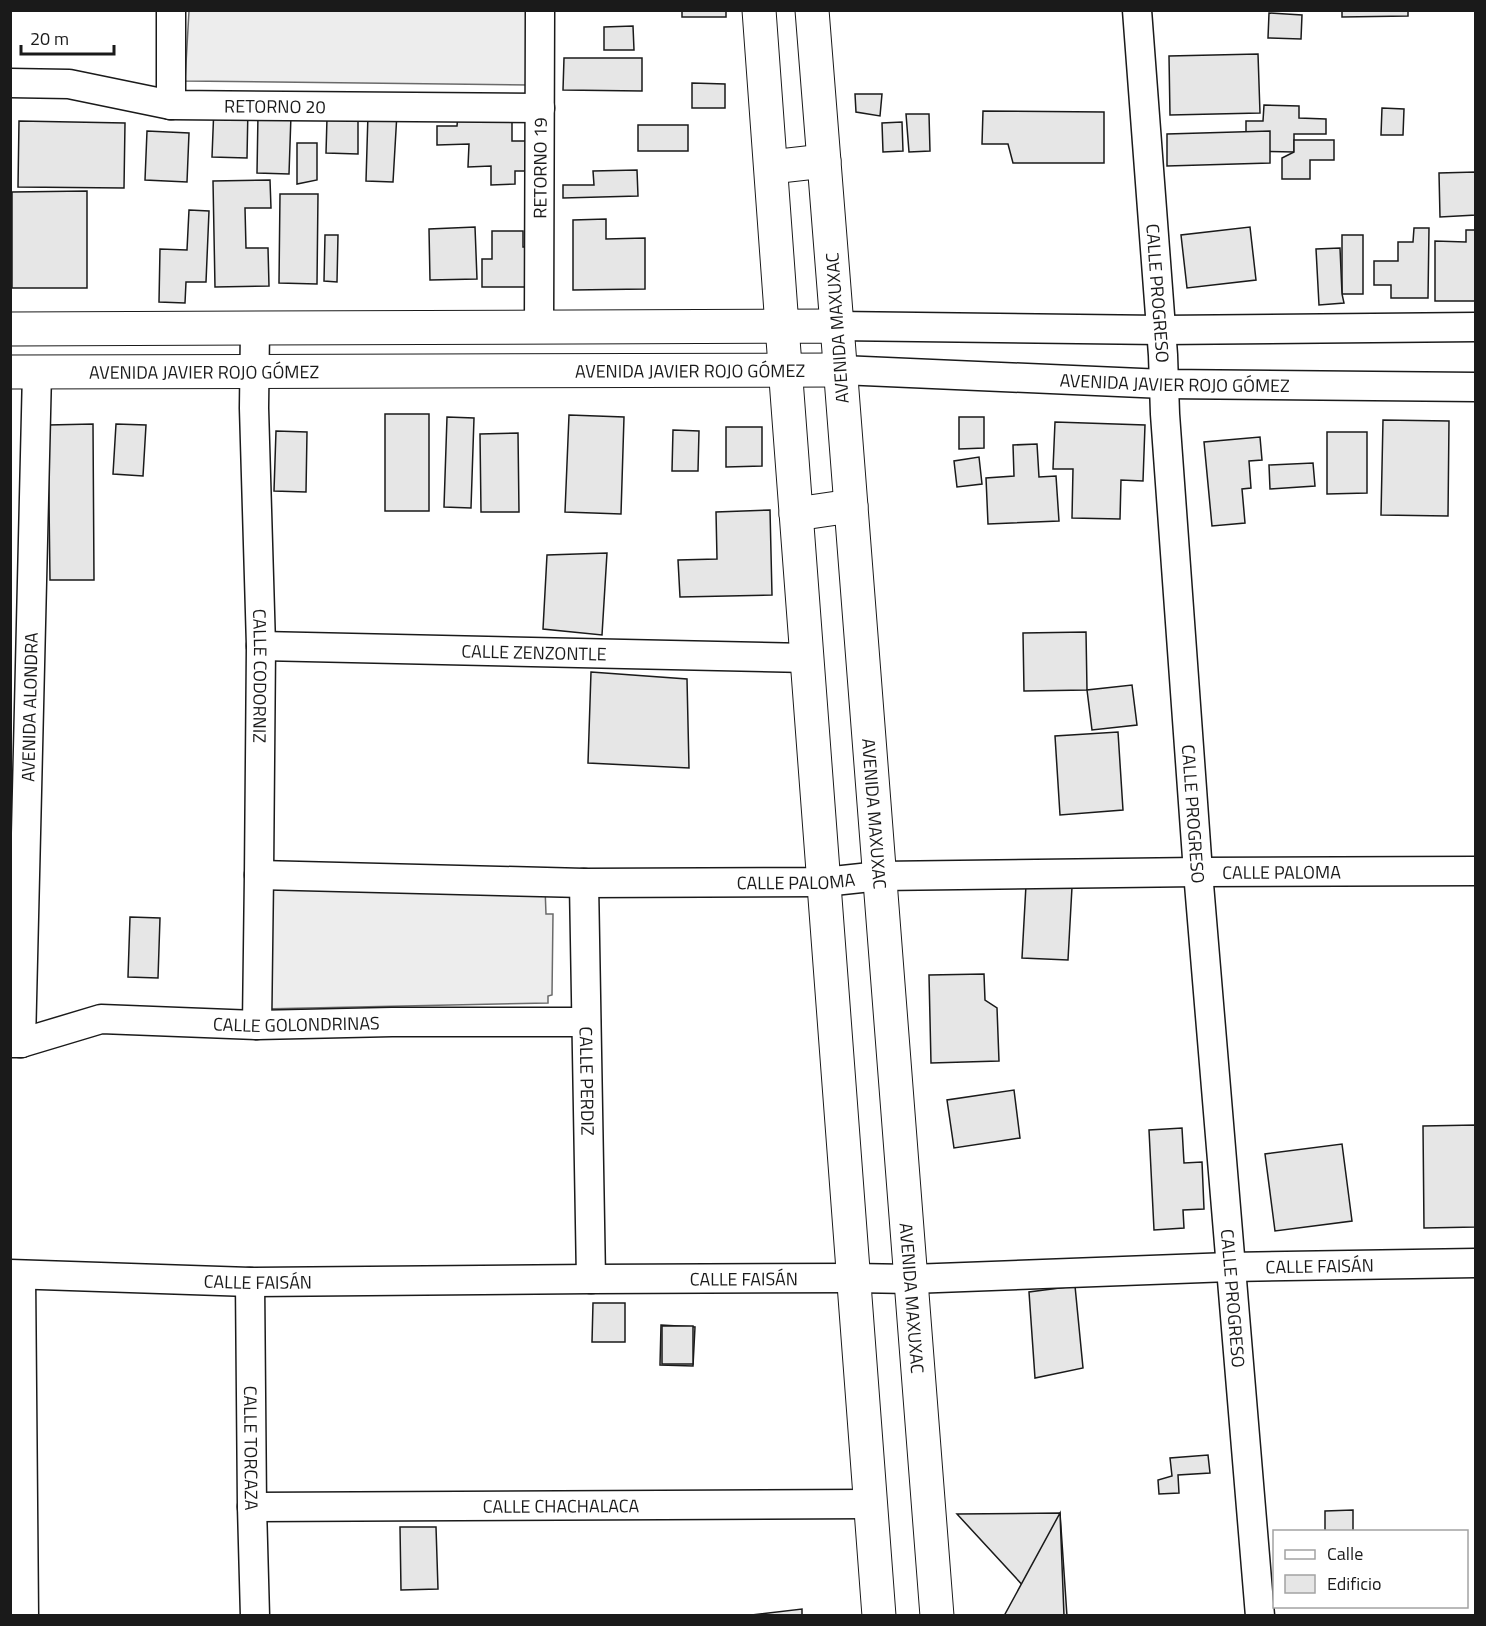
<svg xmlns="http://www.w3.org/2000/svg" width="1486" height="1626" viewBox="0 0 1486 1626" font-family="'Titillium Web',sans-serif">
<rect width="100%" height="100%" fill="#fff"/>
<!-- built -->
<g fill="#ededed" stroke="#6a6a6a" stroke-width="1.5">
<path d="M189,11H530L529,85L185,81Z"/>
<path d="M264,887H545L546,914H553L552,995L548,996V1003L261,1009Z"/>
</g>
<!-- building -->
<g fill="#e6e6e6" stroke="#1a1a1a" stroke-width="1.5">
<rect x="682" y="10" width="44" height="7"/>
<path d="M1342,10H1408V16L1342,17Z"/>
<path d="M1269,13L1302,15L1301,39L1268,38Z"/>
<path d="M633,26L634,50H604V27Z"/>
<path d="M1258,54L1260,113L1170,115L1169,56Z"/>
<path d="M564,58H642V91L563,90Z"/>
<path d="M692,83L725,84V108H692Z"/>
<path d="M855,94H882L880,116L856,112Z"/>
<path d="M1264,105L1299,106V118L1326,119V134H1294V152L1246,151V121H1263Z"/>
<path d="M214,106L248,107L247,158L212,157Z"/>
<path d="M1382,108L1404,109L1403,135H1381Z"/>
<path d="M983,111L1104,112V163H1013L1008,144H982Z"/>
<path d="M397,113L393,182L366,181L368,114Z"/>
<path d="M258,114L291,115L289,174L257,173Z"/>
<path d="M458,114L512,117V141H534V171H515V184L491,185V166L468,167L469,144L437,145V126H457Z"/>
<path d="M906,114H929L930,151L909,152Z"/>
<path d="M327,118H358V154L326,153Z"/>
<path d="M19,121L125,123L124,188L18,187Z"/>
<path d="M902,122L903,151L883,152L882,123Z"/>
<rect x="638" y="125" width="50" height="26"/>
<path d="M147,131L189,133L187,182L145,180Z"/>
<path d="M1270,131V163L1167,166V134Z"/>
<path d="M1294,140H1334V160H1310V179H1282V158L1294,152Z"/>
<path d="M297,143H317V180L297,184Z"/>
<path d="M637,170L638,196L563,198V185H594L593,171Z"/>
<path d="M1476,172V215L1440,217L1439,173Z"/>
<path d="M270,180L271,208H245L246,248H268L269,286L215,287L213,181Z"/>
<path d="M87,191V288H12V192Z"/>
<path d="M280,194H318L317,284L279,283Z"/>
<path d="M189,210L209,211L206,282H186L185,303L159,302L160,249L187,250Z"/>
<path d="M606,219V239L645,238V289L573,290V220Z"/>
<path d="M475,227L477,279L430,280L429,229Z"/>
<path d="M1250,227L1256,280L1187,288L1181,235Z"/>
<path d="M1414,228H1429L1428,298H1391V285H1374V261H1398V242H1413Z"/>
<path d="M1466,230H1476V301H1435V241L1466,242Z"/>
<path d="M492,231H523V247H530V287H482V259H492Z"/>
<path d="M325,235H338L337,282L324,281Z"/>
<rect x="1342" y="235" width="21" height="59"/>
<path d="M1340,248L1342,294L1344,303L1319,305L1316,249Z"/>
<rect x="385" y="414" width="44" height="97"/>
<path d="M569,415L624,417L621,514L565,512Z"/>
<path d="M447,417L474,418L471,508L444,507Z"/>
<path d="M959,417H984V448L959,449Z"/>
<path d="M1383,420L1449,421L1448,516L1381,515Z"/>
<path d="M1055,422L1145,425L1143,481L1121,480L1120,519L1072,518L1073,469H1053Z"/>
<path d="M93,424L94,580H50L48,425Z"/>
<path d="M116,424L146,425L143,476L113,474Z"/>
<path d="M726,427H762V466L726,467Z"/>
<path d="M673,430L699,431L698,471H672Z"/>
<path d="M276,431L307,432L306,492L274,491Z"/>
<path d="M1327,432H1367V493L1327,494Z"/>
<path d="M518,433L519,512H481L480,434Z"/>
<path d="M1260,437L1262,460L1249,461L1251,488L1242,489L1245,523L1212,526L1204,442Z"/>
<path d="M1037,444L1039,477L1056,476L1059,521L988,524L986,478L1014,476L1013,445Z"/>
<path d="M979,457L982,484L957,487L954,461Z"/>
<path d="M1313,463L1315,486L1270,489L1269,465Z"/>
<path d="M770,510L772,595L680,597L678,560L717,559L716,512Z"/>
<path d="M607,553L602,635L543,629L547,555Z"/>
<path d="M1086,632L1087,690L1024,691L1023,633Z"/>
<path d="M591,672L687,679L689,768L588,763Z"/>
<path d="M1132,685L1137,725L1092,730L1087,690Z"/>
<path d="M1118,732L1123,810L1060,815L1055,736Z"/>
<path d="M1026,885L1072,887L1068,960L1022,958Z"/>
<path d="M130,917L160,918L158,978L128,977Z"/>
<path d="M984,974L985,1000L997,1008L999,1061L931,1063L929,975Z"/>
<path d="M1014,1090L1020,1138L954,1148L947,1100Z"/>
<path d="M1476,1125V1227L1424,1228L1423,1126Z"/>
<path d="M1182,1128L1184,1163L1202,1162L1204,1209L1183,1210L1184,1228L1154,1230L1149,1130Z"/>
<path d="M1342,1144L1352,1221L1275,1231L1265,1154Z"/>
<path d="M1075,1286L1083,1368L1035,1378L1029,1292Z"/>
<path d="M593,1303H625V1342H592Z"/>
<path d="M661,1325L695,1327L693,1366L660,1365Z"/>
<rect x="662" y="1326" width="31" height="38"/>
<path d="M1208,1455L1210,1473L1178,1475L1179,1493L1159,1494L1158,1480L1172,1476L1170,1458Z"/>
<path d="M1353,1510V1532H1325V1511Z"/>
<path d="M1060,1513L1067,1616H1051L957,1514Z"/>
<path d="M1060,1513L1064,1616H1004Z"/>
<path d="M400,1527H436L438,1589L401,1590Z"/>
<path d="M802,1609V1616H743Z"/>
</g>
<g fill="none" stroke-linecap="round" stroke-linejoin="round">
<!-- minor casing -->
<g stroke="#1a1a1a" stroke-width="31">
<g id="minor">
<path d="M171,10V105"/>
<path id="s1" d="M1137,10L1163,355L1165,414L1198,872L1260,1616"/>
<path id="s2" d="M10,83L69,84L171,105L540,108"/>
<path d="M837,326L1161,330L1476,327"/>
<path id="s3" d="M539,327L540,10"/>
<path id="s4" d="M255,328L254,408L261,646L259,875L257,1025"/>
<path id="s5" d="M841,370L1164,384L1476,387"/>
<path id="s6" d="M261,646L807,658"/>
<path id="s7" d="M259,875L584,883L824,882L880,876L1198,872L1476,871"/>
<path id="s8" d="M584,883L591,1279"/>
<path id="s9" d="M10,1043H21L101,1019L257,1025L392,1022H586"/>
<path id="s10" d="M21,1043L37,372"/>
<path id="s11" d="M10,1274L250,1282L591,1279L853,1278L911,1279L1230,1267L1476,1263"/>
<path d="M21,1275L24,1616"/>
<path id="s12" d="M250,1282L252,1507L255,1616"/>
<path id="s13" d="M252,1507L870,1504"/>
</g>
</g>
<!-- tertiary casing -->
<g stroke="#1a1a1a" stroke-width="35">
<g id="tertiary">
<path d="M759,10L782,326"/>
<path d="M812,10L837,326"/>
<path d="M771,167L824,161"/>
</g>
</g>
<!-- secondary casing -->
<g stroke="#1a1a1a" stroke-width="35">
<g id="secondary">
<path d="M782,326L879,1616"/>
<path id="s14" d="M10,329L837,326L937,1616"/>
<path id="s15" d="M10,372L841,370"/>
<path d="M796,514L851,506"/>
</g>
</g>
<!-- minor -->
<use href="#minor" stroke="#fff" stroke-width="28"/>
<!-- tertiary -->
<use href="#tertiary" stroke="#fff" stroke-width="33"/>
<!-- secondary -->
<use href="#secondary" stroke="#fff" stroke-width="33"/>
</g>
<g text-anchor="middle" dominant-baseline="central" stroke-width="4.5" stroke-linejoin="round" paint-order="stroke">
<!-- street labels -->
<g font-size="18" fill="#1a1a1a" stroke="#fff">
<text stroke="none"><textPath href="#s2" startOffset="267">RETORNO 20</textPath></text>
<text stroke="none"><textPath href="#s3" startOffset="159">RETORNO 19</textPath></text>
<text stroke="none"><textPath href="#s1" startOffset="284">CALLE PROGRESO</textPath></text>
<text transform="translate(837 328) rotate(-94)">AVENIDA MAXUXAC</text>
<text stroke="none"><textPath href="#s15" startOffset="680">AVENIDA JAVIER ROJO GÓMEZ</textPath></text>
<text stroke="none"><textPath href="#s15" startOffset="194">AVENIDA JAVIER ROJO GÓMEZ</textPath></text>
<text stroke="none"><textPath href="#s5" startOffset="334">AVENIDA JAVIER ROJO GÓMEZ</textPath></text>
<text stroke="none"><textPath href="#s6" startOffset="273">CALLE ZENZONTLE</textPath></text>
<text stroke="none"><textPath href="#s4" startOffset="348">CALLE CODORNIZ</textPath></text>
<text stroke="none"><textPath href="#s10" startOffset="336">AVENIDA ALONDRA</textPath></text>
<text stroke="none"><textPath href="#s14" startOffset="1316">AVENIDA MAXUXAC</textPath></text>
<text stroke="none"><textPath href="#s1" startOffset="806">CALLE PROGRESO</textPath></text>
<text stroke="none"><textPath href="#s7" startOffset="1023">CALLE PALOMA</textPath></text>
<text stroke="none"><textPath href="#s7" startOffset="537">CALLE PALOMA</textPath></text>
<text stroke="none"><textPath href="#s9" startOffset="290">CALLE GOLONDRINAS</textPath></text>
<text stroke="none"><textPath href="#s8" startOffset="198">CALLE PERDIZ</textPath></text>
<text stroke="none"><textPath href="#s11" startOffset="1310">CALLE FAISÁN</textPath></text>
<text stroke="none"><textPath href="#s11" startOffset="734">CALLE FAISÁN</textPath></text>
<text stroke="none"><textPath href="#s11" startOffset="248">CALLE FAISÁN</textPath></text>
<text stroke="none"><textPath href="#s14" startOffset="1802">AVENIDA MAXUXAC</textPath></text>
<text stroke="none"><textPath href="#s1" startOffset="1292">CALLE PROGRESO</textPath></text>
<text stroke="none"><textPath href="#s12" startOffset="166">CALLE TORCAZA</textPath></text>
<text stroke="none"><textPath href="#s13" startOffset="309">CALLE CHACHALACA</textPath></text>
</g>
</g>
<!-- border -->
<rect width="1486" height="1626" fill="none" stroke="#1a1a1a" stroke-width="24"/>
<!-- legend -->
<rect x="1273" y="1530" width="195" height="78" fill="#ffffff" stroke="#a3a3a3" stroke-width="1.5"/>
<rect x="1285" y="1550" width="30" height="9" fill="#ffffff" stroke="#a3a3a3" stroke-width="1.5"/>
<text x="1327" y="1560" font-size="18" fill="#1a1a1a">Calle</text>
<rect x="1285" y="1575" width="30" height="18" fill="#e6e6e6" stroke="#a3a3a3" stroke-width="1.5"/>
<text x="1327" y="1590" font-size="18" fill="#1a1a1a">Edificio</text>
<!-- scale -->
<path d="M21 45v9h93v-9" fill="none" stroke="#1a1a1a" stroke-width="3"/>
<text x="30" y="45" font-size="18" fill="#1a1a1a" stroke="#ffffff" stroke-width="4.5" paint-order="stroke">20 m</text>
</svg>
